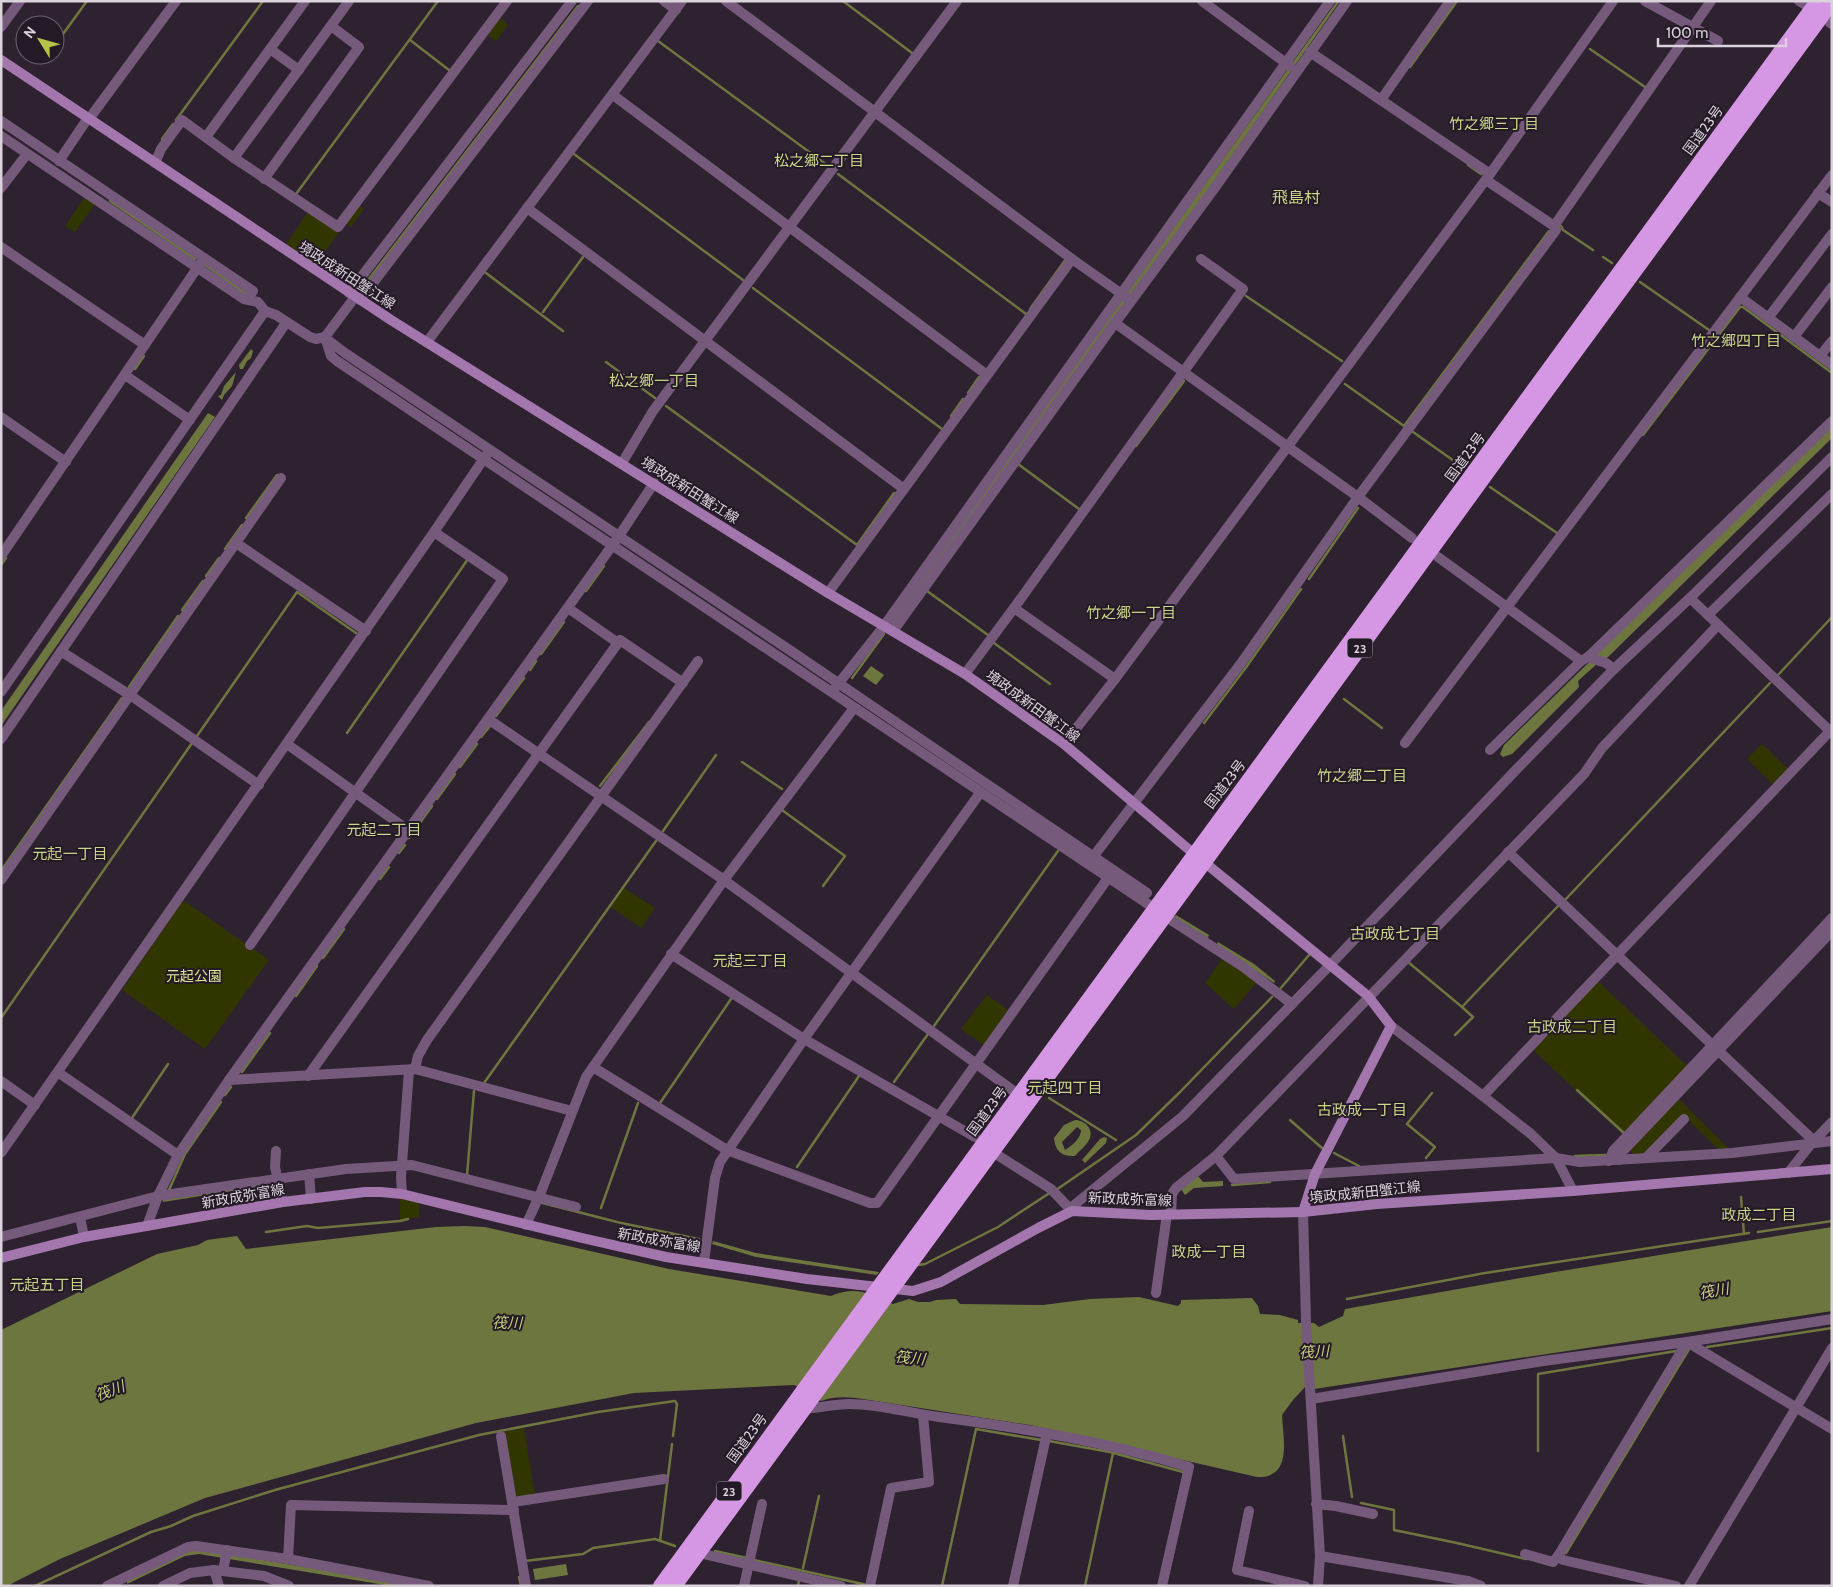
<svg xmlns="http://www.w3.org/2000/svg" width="1833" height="1587" viewBox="0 0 1833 1587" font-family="Cabin,'Noto Sans JP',sans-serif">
<rect width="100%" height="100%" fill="#2e2231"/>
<!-- green -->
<g fill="#313600">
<path d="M500,18L508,25L496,41L487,35Z"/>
<path d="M85,197L95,204L75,232L65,226Z"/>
<path d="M358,204L364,209L351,227L344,222Z"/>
<path d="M308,212L339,232L316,265L286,244Z"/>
<path d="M1762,744L1789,770L1774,785L1747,759Z"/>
<path d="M624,888L655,908L641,928L611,907Z"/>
<path d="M183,900L269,960L205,1049L122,990Z"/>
<path d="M1222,959L1257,982L1234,1009L1205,983Z"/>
<path d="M1598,981L1688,1067L1624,1135L1533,1050Z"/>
<path d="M987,995L1008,1010L984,1045L961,1029Z"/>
<path d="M1678,1098L1729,1149H1718L1683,1115L1645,1155H1633L1630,1147Z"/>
<path d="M400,1197L420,1202L419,1217L400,1220Z"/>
<path d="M524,1428L535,1495L514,1498L504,1432Z"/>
</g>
<!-- water -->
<g fill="#6e763f" fill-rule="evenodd">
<path d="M1337,1H1340L1215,180L894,624L890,622Z"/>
<path d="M251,349L253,351L251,358L247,361L243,369H240L239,365Z"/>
<path d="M236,372L232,386L224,395L222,400L218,396L221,395L224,386Z"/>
<path d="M208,413L215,417L1,726V711Z"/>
<path d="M1832,426V438L1608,657L1599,662L1578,681L1579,687L1512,754L1503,757L1500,754L1504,745Z"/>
<path d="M871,666L884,675L876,685L863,676Z"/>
<path d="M1176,915L1209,935L1208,938L1174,917Z"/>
<path d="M1218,942L1254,964L1275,981L1274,983L1217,944Z"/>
<path d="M1075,1120C1084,1120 1095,1129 1089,1140C1086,1146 1079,1151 1075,1156C1062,1157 1055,1151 1054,1138L1064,1125ZM1077,1127L1081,1130C1081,1138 1072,1146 1065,1150L1062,1142Z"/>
<path d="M1104,1137L1107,1138L1106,1143L1085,1163L1082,1160L1100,1139Z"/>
<path d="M1198,1176L1203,1182L1223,1181V1186L1194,1188L1185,1195L1181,1189Z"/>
<path d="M275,1182L276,1184L163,1202V1200Z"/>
<path d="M541,1201L618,1221L700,1238V1241L620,1224L541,1204Z"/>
<path d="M464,1226L485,1227L669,1269L831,1296C856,1285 870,1294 893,1304L909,1299L918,1302H930L936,1300L956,1299L960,1304L1043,1305L1090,1299L1139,1297L1178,1306L1181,1303V1300L1252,1298L1258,1306L1260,1314L1280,1315L1298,1320V1323H1314L1319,1327L1343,1316L1345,1309L1555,1272L1832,1227V1311L1314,1389L1305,1387L1293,1400L1282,1415C1283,1439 1293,1478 1257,1477L1030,1425L863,1399C848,1397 835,1396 821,1401L803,1389L794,1385L634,1393L476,1423L205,1498L60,1559L7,1586H1V1330L157,1254L198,1245L207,1240L237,1236L246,1249L436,1227Z"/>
<path d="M713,1241L756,1253L879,1272L877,1275L756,1257L712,1244Z"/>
<path d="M198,1549L418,1586H391L199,1554L185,1556L127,1584V1579L183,1552Z"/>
<path d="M566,1564L568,1575L535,1580L533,1569Z"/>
</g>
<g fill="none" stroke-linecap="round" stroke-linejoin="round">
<!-- stream -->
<g stroke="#6e763f" stroke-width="2.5">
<path d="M843,1L912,53"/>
<path d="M410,40L449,70"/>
<path d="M658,41L827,165"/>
<path d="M55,45L87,1"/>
<path d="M1590,49L1645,87"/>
<path d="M1410,67L1457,1"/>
<path d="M176,120L263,1"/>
<path d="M162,139L173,124"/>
<path d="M574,154L743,280"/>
<path d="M1468,165L1481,174"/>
<path d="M838,174L1026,314"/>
<path d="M296,194L438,1"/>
<path d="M110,201L195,259"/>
<path d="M1561,226L1563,230L1593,250"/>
<path d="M1603,257L1612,263"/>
<path d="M205,265L245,293"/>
<path d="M486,273L563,331"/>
<path d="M1640,282L1709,330"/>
<path d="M365,284L578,6"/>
<path d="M753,288L942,429"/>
<path d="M1246,296L1342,361"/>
<path d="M1030,309L1066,259"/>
<path d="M543,312L583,257"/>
<path d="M606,362L655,398"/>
<path d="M135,369L144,356"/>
<path d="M1345,384L1404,426L1549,231"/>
<path d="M968,393L979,377"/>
<path d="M666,406L857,545L894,493"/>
<path d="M951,416L963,399"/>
<path d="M1413,432L1464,468"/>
<path d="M1643,435L1740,307H1743L1832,373"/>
<path d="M1136,446L1184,381"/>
<path d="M1018,464L1079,509"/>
<path d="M1490,487L1557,533"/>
<path d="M246,518L277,475"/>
<path d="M225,549L242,525"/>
<path d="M1,565L6,558"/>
<path d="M206,576L219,558"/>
<path d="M1309,579L1358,508"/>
<path d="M586,591L604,566"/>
<path d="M927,591L988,635"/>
<path d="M182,610L203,581"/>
<path d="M994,643L1050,684"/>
<path d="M541,654L564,622"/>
<path d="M530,670L536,661"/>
<path d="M1778,675L1832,617"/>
<path d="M852,678L884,634"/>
<path d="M129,687L178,616"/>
<path d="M1344,699L1382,728"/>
<path d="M496,716L524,678"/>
<path d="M1204,723L1247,666L1301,589"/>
<path d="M347,733L468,559L466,558"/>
<path d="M197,736L297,592L356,633"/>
<path d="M481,737L490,726"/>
<path d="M742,762L782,789"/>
<path d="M460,767L477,744"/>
<path d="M600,786L649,722"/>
<path d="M437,799L455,774"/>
<path d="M782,810L845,856L823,886"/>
<path d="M663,831L716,755"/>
<path d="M409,838L432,806"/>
<path d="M399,853L405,845"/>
<path d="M1,871L122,698"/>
<path d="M380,879L389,867"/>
<path d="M1565,900L1770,683"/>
<path d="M323,958L344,929"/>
<path d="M1408,962L1462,1007"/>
<path d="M1280,989L1309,955"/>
<path d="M296,996L317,966"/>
<path d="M1,1018L192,743"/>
<path d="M934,1026L1058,851"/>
<path d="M1455,1035L1473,1017L1462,1007L1558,906"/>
<path d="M242,1072L270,1033"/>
<path d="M894,1082L928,1034"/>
<path d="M484,1083L656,841"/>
<path d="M1577,1090L1625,1134"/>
<path d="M225,1095L231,1087"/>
<path d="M1049,1098L1116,1140"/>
<path d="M660,1103L731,999"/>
<path d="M132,1118L168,1064"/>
<path d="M1290,1120L1322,1148"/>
<path d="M1334,1153L1359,1166"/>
<path d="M1575,1156L1605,1155"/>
<path d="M1426,1158L1435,1147L1407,1124L1432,1093"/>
<path d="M797,1167L859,1076"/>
<path d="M467,1175L474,1091"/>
<path d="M1232,1185L1270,1182"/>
<path d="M169,1190L185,1154L221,1102"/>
<path d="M1056,1190L1136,1135L1180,1092L1272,997"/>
<path d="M1741,1197L1744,1234"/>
<path d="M601,1208L638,1103"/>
<path d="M266,1232L307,1226L318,1228L400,1221L408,1219"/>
<path d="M1758,1232L1832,1221"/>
<path d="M919,1265L925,1264L998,1227L1051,1192"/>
<path d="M1347,1299L1485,1273L1749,1233"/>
<path d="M1707,1347L1832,1328"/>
<path d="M1343,1436L1352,1497"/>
<path d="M1049,1441L1110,1452L1183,1472"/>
<path d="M1538,1451V1374L1676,1351"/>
<path d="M1361,1503L1394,1510V1530L1457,1543L1526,1559"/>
<path d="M660,1541L672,1444"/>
<path d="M715,1551L747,1558"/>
<path d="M1566,1553L1689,1349"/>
<path d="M754,1560L867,1585"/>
<path d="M525,1561L583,1554L593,1548L655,1539L675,1546"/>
<path d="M803,1568L819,1496"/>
<path d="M519,1577L521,1586"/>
<path d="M35,1586L151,1532L171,1526L193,1516L275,1490L479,1435L598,1412L675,1401L677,1404L673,1436"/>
<path d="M798,1586L799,1580"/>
<path d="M942,1586L976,1429L1041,1440"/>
<path d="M1085,1586L1113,1453"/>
<path d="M1831,1586L1832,1585"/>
</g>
<!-- minor -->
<g stroke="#765a7c" stroke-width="10">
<path d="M664,1L676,10"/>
<path d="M726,1L1072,259L1126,297"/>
<path d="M1202,1L1290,66"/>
<path d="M1645,1L1718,41"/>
<path d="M1799,1L1804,4"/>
<path d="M1830,23L1832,24"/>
<path d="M1,27L20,1"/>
<path d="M270,49L299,70"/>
<path d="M1310,52L1490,174"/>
<path d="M613,95L987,375"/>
<path d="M1381,100L1450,1"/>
<path d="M89,119L176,1"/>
<path d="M1,121L253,291L247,299"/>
<path d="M1,136L244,299L258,302L265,311"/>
<path d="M206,137L305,1"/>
<path d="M234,158L349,1"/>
<path d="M59,161L88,118"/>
<path d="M155,163L161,149L182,120L234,158L338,227L507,1"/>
<path d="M264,179L359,47L331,26"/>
<path d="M1,188L27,154"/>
<path d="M1818,193L1832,202"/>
<path d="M527,208L904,489"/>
<path d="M1554,226L1711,1"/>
<path d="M1,247L145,345"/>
<path d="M349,293L572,1"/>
<path d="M1740,297L1832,365"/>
<path d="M360,300L588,1"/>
<path d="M1768,318L1832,234"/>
<path d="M1115,323L1358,497L1412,538"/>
<path d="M325,337L331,356L337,361L1148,904"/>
<path d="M1794,337L1832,287"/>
<path d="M325,338L345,353L791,651L1147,893"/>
<path d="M427,342L682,1"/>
<path d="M1820,356L1832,341"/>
<path d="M125,375L190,420"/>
<path d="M1,417L66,462"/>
<path d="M236,543L366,631"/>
<path d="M1,556L204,258"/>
<path d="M1438,557L1581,661L1588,657L1606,663L1614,669"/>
<path d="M828,593L1072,259"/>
<path d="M1690,598L1832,733"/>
<path d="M568,608L618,643"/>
<path d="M1708,615L1832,494"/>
<path d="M893,631L1115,323L1214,189L1347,1"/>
<path d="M62,652L130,695L259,785"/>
<path d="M1588,657L1832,421"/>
<path d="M965,674L1014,608"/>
<path d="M1115,679L1014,608L1243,289L1201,259"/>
<path d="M835,688L884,626L1330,1"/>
<path d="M488,719L724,880L1019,1095"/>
<path d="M1,739L286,323"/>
<path d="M1405,743L1832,175"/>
<path d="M287,744L408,830"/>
<path d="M1490,750L1581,661"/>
<path d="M1508,852L1814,1141"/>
<path d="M1093,857L1242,662L1358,497L1556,230L1554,226L1486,180"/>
<path d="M1,880L281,478"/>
<path d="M1171,920L1242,966L1292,1004"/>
<path d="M250,945L503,579L434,532"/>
<path d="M671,954L804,1039L975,1137"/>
<path d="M1391,1026L1483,1096L1531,1134L1556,1158L1573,1191"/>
<path d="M593,1067L727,1150L870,1203H877L1108,878"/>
<path d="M415,1069L418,1056L427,1040L698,661"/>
<path d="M59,1073L178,1155"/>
<path d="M308,1076L620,640L683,683"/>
<path d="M229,1080L415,1069L572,1111"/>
<path d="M1,1081L35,1105"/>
<path d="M1483,1096L1832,729"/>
<path d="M276,1151L275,1167L283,1202"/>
<path d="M1,1153L434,532L487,454"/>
<path d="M999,1156L1051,1189L1072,1211L1073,1206L1183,1116L1330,965L1514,772L1614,669L1690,598L1832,457"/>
<path d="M1216,1156L1234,1179L1556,1158L1580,1162L1732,1153L1832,1141"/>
<path d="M1646,1158L1684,1119"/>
<path d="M1619,1160L1622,1152L1832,931"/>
<path d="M1609,1161L1613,1151L1630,1133L1832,918"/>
<path d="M1788,1173L1811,1144L1832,1122"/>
<path d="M309,1174L311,1199"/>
<path d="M402,1194L401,1177L409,1070"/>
<path d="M1171,1214L1172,1194L1176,1188L1216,1156L1584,774L1602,748L1718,625"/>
<path d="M80,1217L84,1237"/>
<path d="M526,1225L541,1192L586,1077L724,880L854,708"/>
<path d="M147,1226L158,1196L178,1155L229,1080L619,536L654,483"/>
<path d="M1,1237L158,1196L346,1169L412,1165L576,1207"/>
<path d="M704,1262L715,1178L720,1162L804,1039L980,793"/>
<path d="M1156,1293L1167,1214"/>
<path d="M804,1409C819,1408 834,1404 849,1404C880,1404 909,1413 939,1417C1023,1428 1108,1442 1189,1467L1162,1586"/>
<path d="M501,1436L526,1586"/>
<path d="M513,1502L664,1479"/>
<path d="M1316,1504L1336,1506L1373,1514"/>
<path d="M1249,1511L1237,1570L1305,1586"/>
<path d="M699,1553L841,1586"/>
<path d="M1525,1554L1553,1562L1558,1556"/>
<path d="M1320,1556L1468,1581L1481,1586"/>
<path d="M288,1559L429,1586"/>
<path d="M214,1570L219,1586"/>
<path d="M223,1571L227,1550"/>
<path d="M107,1586L188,1547L196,1546L288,1559L291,1505L514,1510"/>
<path d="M163,1586L190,1573L214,1570L264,1576L289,1586"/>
<path d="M744,1586L762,1504"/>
<path d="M870,1586L891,1488L929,1482L923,1415"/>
<path d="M1013,1586L1047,1433"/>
<path d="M1676,1586L1563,1560L1558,1556L1687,1342L1832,1429"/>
<path d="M1689,1586L1832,1348"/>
</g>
<!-- tertiary -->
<g stroke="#765a7c" stroke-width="10">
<path d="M622,463L653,411L957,1"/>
<path d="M1,692L265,311L276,315L310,337L316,339L325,337L355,297"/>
<path d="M1064,744L1115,679L1490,174L1613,1"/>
<path d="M1303,1212L1306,1321L1320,1556L1318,1586"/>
<path d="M1311,1399L1543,1361L1687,1342L1832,1319"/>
</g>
<!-- secondary -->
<g stroke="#a376ad" stroke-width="10">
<path d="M1,60L391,320L828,593L965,674L1064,744L1193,853L1368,996L1391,1026L1315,1174L1303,1212L1377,1204L1573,1191L1832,1169"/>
<path d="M1,1258L84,1237L283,1202L365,1192H381L402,1194L582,1238L666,1257L807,1279L913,1291L941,1282L1038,1228L1072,1211L1151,1215L1303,1212"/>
</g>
<!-- trunk -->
<g stroke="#d596e3" stroke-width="14">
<path d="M660,1586L1817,1"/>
<path d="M675,1586L1205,862L1523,424L1832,3"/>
</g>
</g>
<g text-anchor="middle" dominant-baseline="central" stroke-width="4" stroke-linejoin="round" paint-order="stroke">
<!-- shield labels -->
<g fill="#241927" stroke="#a49ba6" stroke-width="1">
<rect x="1347.5" y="638.5" width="25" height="19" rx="4"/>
<rect x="716.5" y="1481.5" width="25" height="19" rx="4"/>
</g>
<g font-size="12" font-weight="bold" fill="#dbd3dc">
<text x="1360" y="648">23</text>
<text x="729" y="1491">23</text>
</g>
<!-- street labels -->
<g font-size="14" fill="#dbd3dc" stroke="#241927">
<text transform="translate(1703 130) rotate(-54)">国道23号</text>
<text transform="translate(347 275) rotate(33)">境政成新田蟹江線</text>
<text transform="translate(1465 457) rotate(-54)">国道23号</text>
<text transform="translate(690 490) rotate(32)">境政成新田蟹江線</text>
<text transform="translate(1033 706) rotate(36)">境政成新田蟹江線</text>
<text transform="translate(1225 784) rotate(-53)">国道23号</text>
<text transform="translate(987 1111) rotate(-54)">国道23号</text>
<text transform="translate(1365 1192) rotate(-6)">境政成新田蟹江線</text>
<text transform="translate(243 1196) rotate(-10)">新政成弥富線</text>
<text transform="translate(1130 1199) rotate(2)">新政成弥富線</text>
<text transform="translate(659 1240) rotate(10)">新政成弥富線</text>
<text transform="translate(747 1438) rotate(-54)">国道23号</text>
</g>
<!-- park labels -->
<g font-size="14" fill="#dce995" stroke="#241927">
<text x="194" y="976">元起公園</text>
</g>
<!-- neighbourhood labels -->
<g font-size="15" fill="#cad689" stroke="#241927">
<text x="1494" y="124">竹之郷三丁目</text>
<text x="819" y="161">松之郷二丁目</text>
<text x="1736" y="341">竹之郷四丁目</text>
<text x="654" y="381">松之郷一丁目</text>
<text x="1131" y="613">竹之郷一丁目</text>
<text x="1362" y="776">竹之郷二丁目</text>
<text x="384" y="830">元起二丁目</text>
<text x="70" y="854">元起一丁目</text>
<text x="1395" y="934">古政成七丁目</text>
<text x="750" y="961">元起三丁目</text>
<text x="1572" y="1027">古政成二丁目</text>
<text x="1065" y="1088">元起四丁目</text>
<text x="1362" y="1110">古政成一丁目</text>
<text x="1759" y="1215">政成二丁目</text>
<text x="1209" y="1252">政成一丁目</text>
<text x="47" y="1285">元起五丁目</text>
</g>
<!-- water labels -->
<g font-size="15" font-style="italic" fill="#c5d27e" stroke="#241927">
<text transform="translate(1714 1291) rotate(-10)">筏川</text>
<text transform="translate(507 1323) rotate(1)">筏川</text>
<text transform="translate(1314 1352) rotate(-3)">筏川</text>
<text transform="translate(910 1358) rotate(6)">筏川</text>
<text transform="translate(110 1391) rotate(-21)">筏川</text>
</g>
<!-- quarter labels -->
<g font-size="16" fill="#cad689" stroke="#241927">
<text x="1296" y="197">飛島村</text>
</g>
</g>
<!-- border -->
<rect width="1833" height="1587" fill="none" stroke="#dbd3dc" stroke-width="5"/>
<!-- north arrow -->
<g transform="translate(40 40) rotate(307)"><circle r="24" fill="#241927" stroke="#6d636f"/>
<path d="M0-4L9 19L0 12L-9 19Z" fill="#b4c24a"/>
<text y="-8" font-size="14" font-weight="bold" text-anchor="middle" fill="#dbd3dc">N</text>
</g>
<!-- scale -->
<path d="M1658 38v8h128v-8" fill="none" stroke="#dbd3dc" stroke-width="2.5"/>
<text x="1666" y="38" font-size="15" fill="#dbd3dc" stroke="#241927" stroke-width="4" paint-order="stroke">100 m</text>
</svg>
